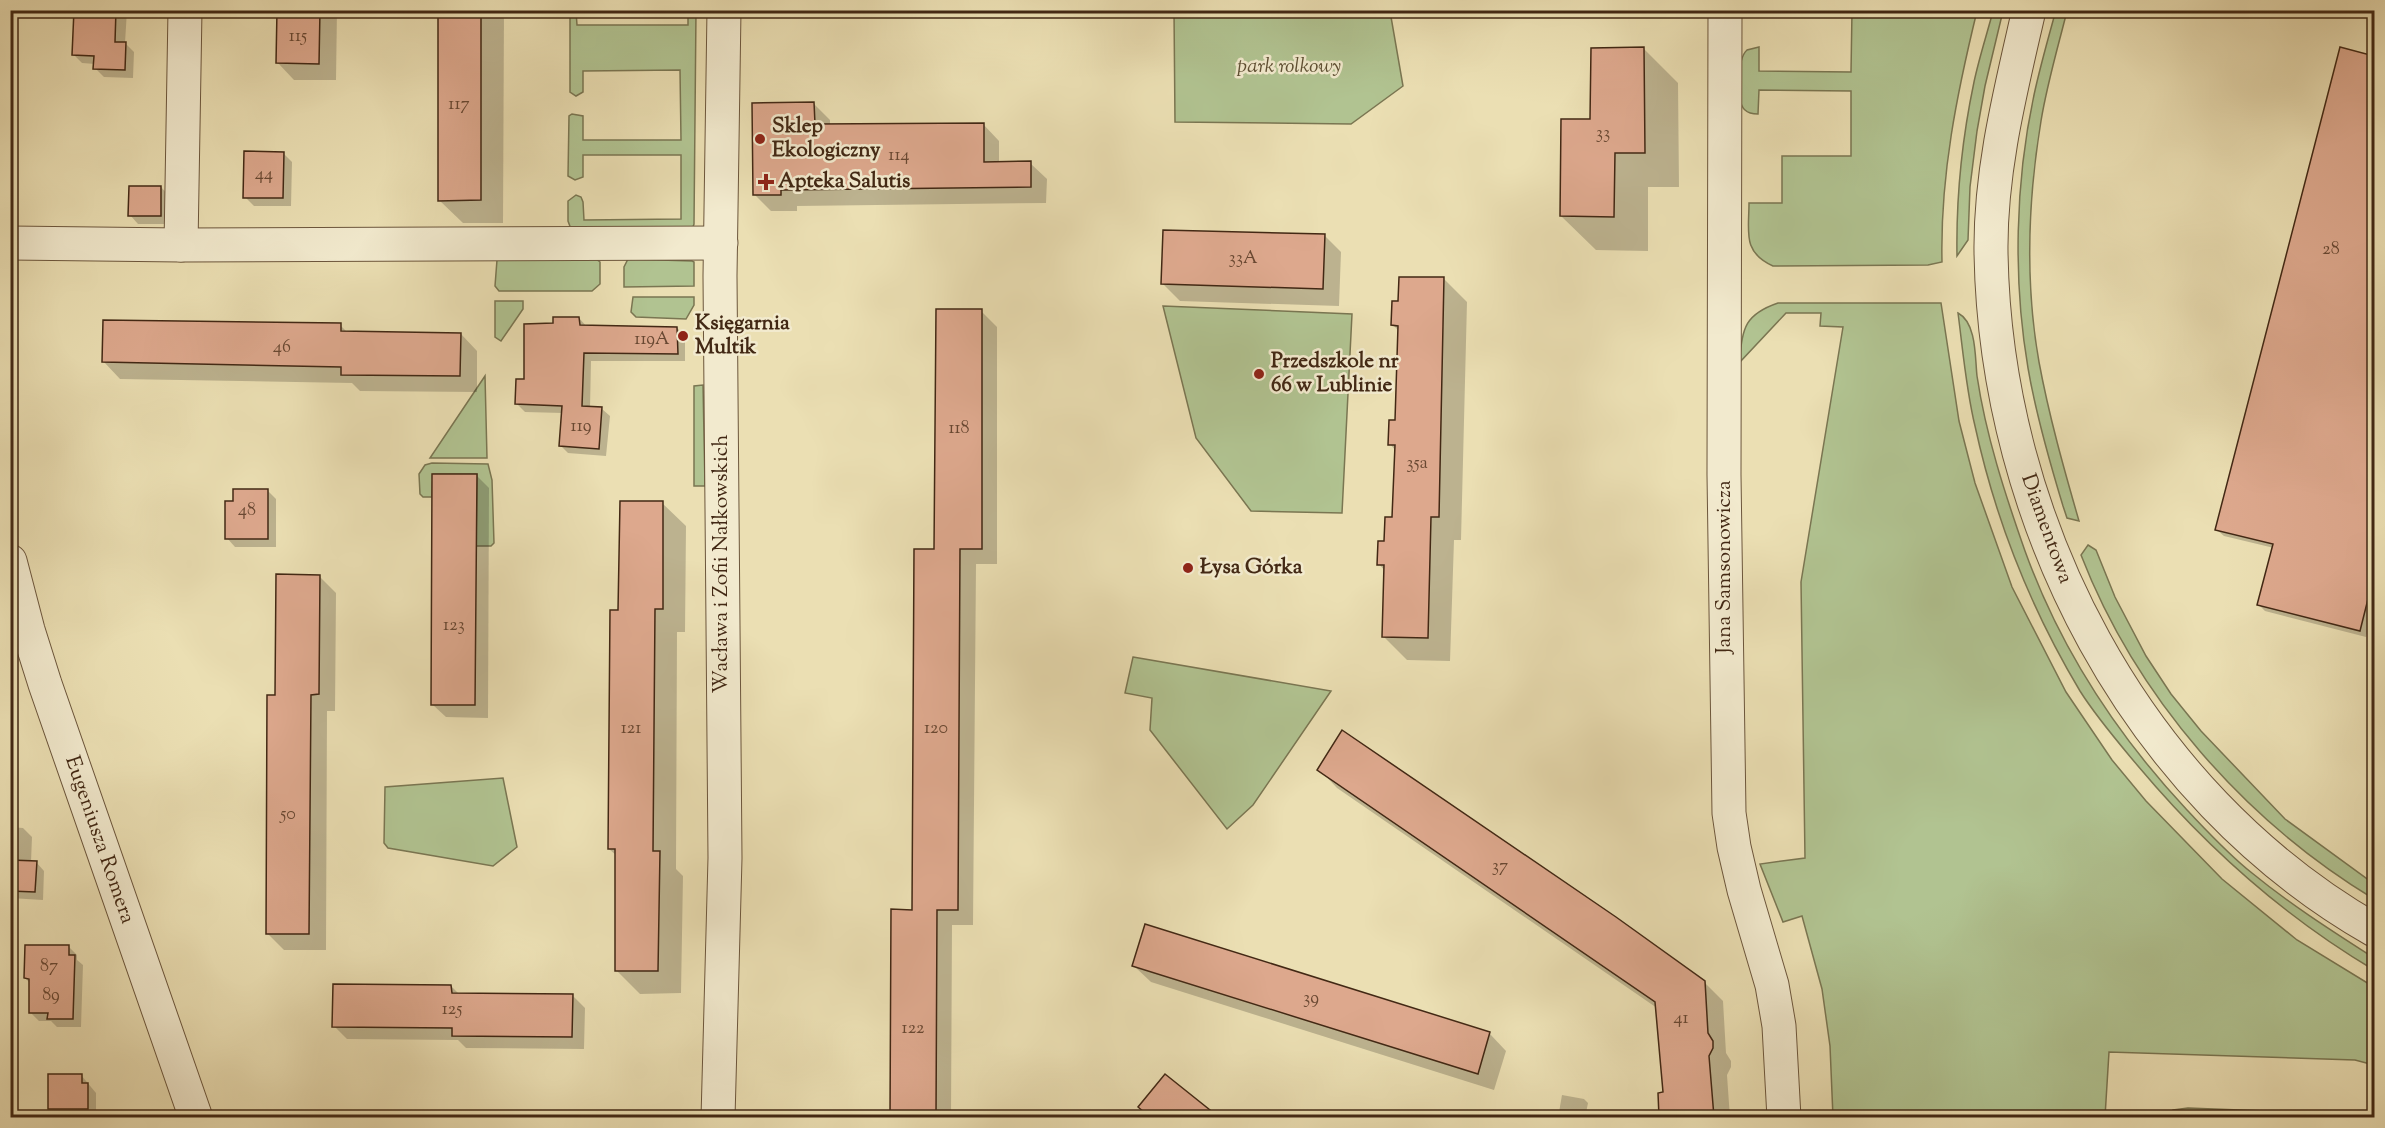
<svg xmlns="http://www.w3.org/2000/svg" width="2385" height="1128" viewBox="0 0 2385 1128" font-family="'Sorts Mill Goudy',serif">
<rect width="100%" height="100%" fill="#ebdfb3"/>
<filter id="stains"><feTurbulence type="fractalNoise" baseFrequency=".00333" numOctaves="4"/><feColorMatrix values="0 0 0 0 .2 0 0 0 0 .09 0 0 0 0 .02 0 0 0 .5 -.17"/></filter>
<radialGradient id="worn" r=".72"><stop offset=".6" stop-color="#630" stop-opacity="0"/><stop offset="1" stop-color="#630" stop-opacity=".3"/></radialGradient>
<!-- green -->
<g fill="#b1c391" stroke="#7a7652" stroke-width="1.5">
<path d="M2056,10L2067,11C2058,47 2047,84 2041,121C2028,200 2025,283 2039,362C2049,416 2064,469 2079,521L2067,518L2063,506C2049,460 2036,415 2028,368C2013,280 2015,183 2034,95C2040,67 2048,39 2056,10Z"/>
<path d="M570,11H576L577,25H688V11H696L694,224L692,230L571,229L568,221V201L576,195L581,197L583,202L584,220L681,219V155H583V177L575,180L568,176L569,116L572,114L583,116V140H681L680,70L583,71V92L576,96L570,92Z"/>
<path d="M1174,11H1390L1403,86L1351,124L1175,122Z"/>
<path d="M1852,11H1977C1957,93 1940,176 1942,262L1928,265L1773,266C1742,252 1749,232 1749,203H1782V156H1851V91L1759,90L1758,114C1754,114 1748,113 1745,110C1735,102 1737,58 1747,50L1759,47V71L1851,72Z"/>
<path d="M1993,11H2003L1985,86L1977,131L1970,187L1968,240L1957,256C1956,197 1962,139 1974,82C1979,58 1987,34 1993,11Z"/>
<path d="M595,258L600,262V284L592,291H499L495,286L497,260Z"/>
<path d="M628,259L692,261L694,262V286L624,287V267Z"/>
<path d="M633,297H694V305L686,319L636,317L631,312Z"/>
<path d="M495,301H523V309L501,341L495,337Z"/>
<path d="M1778,303H1941L1959,421L1975,483L2012,587L2066,692L2112,760L2146,801L2222,879L2297,940L2374,987V1065L2355,1060L2109,1052L2105,1117H1833L1830,1046L1822,989L1802,916L1783,922L1760,864L1805,858L1801,582L1843,327L1820,326L1821,313H1786L1739,363C1743,329 1743,315 1778,303Z"/>
<path d="M1163,306L1352,314L1342,513L1251,511L1196,438Z"/>
<path d="M1958,313C1977,323 1975,359 1977,376C1986,436 2005,494 2025,551C2060,648 2117,735 2187,810C2208,832 2228,854 2252,873C2291,905 2332,931 2374,958V970C2283,916 2206,847 2138,766C2118,742 2097,718 2080,691C2031,609 1995,518 1975,426C1966,389 1963,351 1958,313Z"/>
<path d="M485,376L487,458H430Z"/>
<path d="M703,385L705,486H694V386Z"/>
<path d="M432,463L488,464L492,480L494,543L491,546H476L477,474H433L432,497H423L420,494L419,474L425,465Z"/>
<path d="M2088,545L2096,550L2115,597L2146,656L2171,694L2201,731L2285,819L2374,884V899C2245,821 2136,697 2081,555Z"/>
<path d="M1133,657L1331,691L1253,805L1227,829L1150,730L1152,698L1125,693Z"/>
<path d="M503,778L517,847L493,866L388,848L384,843L385,787Z"/>
<path d="M2188,1108L2265,1111V1117H2163L2173,1110Z"/>
</g>
<!-- shadow -->
<g fill="#0003">
<path d="M75,10H127L125,43L134,52L133,78L104,77L95,68V64L82,63L74,55Z"/>
<path d="M278,10H337L336,80H294L278,63Z"/>
<path d="M439,10H504L503,223H463L439,200Z"/>
<path d="M837,10H921V15L841,14Z"/>
<path d="M1041,10H1150V17L1046,16Z"/>
<path d="M1644,49L1678,83L1679,187H1648V251L1596,250L1561,216L1592,121Z"/>
<path d="M2341,49L2374,57V613L2373,612L2366,637L2265,611L2259,605L2274,548L2224,536L2217,530Z"/>
<path d="M814,104L830,120V126L983,124L999,141V163H1030L1047,179L1046,203L797,206V211H771L754,194Z"/>
<path d="M283,153L292,162L291,206H254L245,197Z"/>
<path d="M161,187L169,196V224H138L130,215Z"/>
<path d="M1324,235L1341,252L1339,306L1180,301L1163,284Z"/>
<path d="M1444,279L1467,302L1461,540H1454L1450,661L1407,660L1383,636L1385,571L1379,564L1394,519L1396,451L1390,444L1397,422L1399,331L1393,325L1400,303Z"/>
<path d="M981,311L997,327V564H976L973,925H952L951,1118H892L913,911L936,550Z"/>
<path d="M579,318L587,327L677,328L685,336V361H591L590,408L602,409L610,416L606,456L568,453L560,445L563,413L525,412L517,404L526,381L555,325Z"/>
<path d="M340,325L348,333L461,334L477,351V392L360,391L352,383L120,379L104,362Z"/>
<path d="M476,475L489,488L488,718L446,717L433,705Z"/>
<path d="M267,490L276,499V547H235L227,538L234,502Z"/>
<path d="M662,503L686,526L685,632H677L676,869L683,876L681,993L640,994L616,970L617,856L609,849L620,611Z"/>
<path d="M319,576L336,593L335,711H327L326,950H284L267,933Z"/>
<path d="M1319,769L1704,982L1723,1001L1726,1053L1731,1061V1067L1727,1075L1730,1118H1661L1659,1094H1665L1657,1008L1337,788Z"/>
<path d="M10,827L23,828L32,837L31,862H36L44,871L43,900L10,898Z"/>
<path d="M1146,926L1490,1034L1506,1051L1494,1090L1151,982L1134,966Z"/>
<path d="M69,947L77,955V960L83,965L81,1027H57L51,1021H39L30,1012V983L25,978Z"/>
<path d="M451,986L459,994L572,995L585,1008L584,1049L466,1048L458,1040L347,1039L334,1026Z"/>
<path d="M81,1075L96,1093V1117H58L49,1109Z"/>
<path d="M1562,1095L1584,1099L1588,1103L1585,1118H1558Z"/>
</g>
<!-- building -->
<g fill="#dda88d" stroke="#422814" stroke-width="1.5">
<path d="M74,10H116L115,42H126L125,70L93,69L94,56L72,55Z"/>
<path d="M277,10H320L319,64L276,63Z"/>
<path d="M438,10H481V200L438,201Z"/>
<path d="M1644,47L1645,153H1615L1614,217L1560,216L1561,119H1590L1591,48Z"/>
<path d="M2340,47L2374,56V575L2360,631L2257,605L2273,544L2215,530Z"/>
<path d="M814,102L815,124L984,123V162L1031,161V187L781,190V195H753L752,103Z"/>
<path d="M244,151L284,152L283,198H243Z"/>
<path d="M129,186H161V216H128Z"/>
<path d="M1163,230L1325,234L1323,289L1161,284Z"/>
<path d="M1399,277H1444L1439,517H1431L1428,638L1382,637L1384,565H1377L1378,541H1384L1385,517H1392L1395,445H1388L1389,420H1395L1398,326L1391,325L1392,301H1398Z"/>
<path d="M936,309H982V549H960L958,910H937L936,1118H890L891,909L912,910L914,549H934Z"/>
<path d="M553,317H579L580,325L677,327L678,354L584,353L582,406L602,407L599,449L559,446L562,406L515,404L516,379H524V324L553,323Z"/>
<path d="M103,320L341,323V331L461,333L460,376L341,375V367L102,362Z"/>
<path d="M432,474H477L475,705H431Z"/>
<path d="M233,489H268V539H225V501H233Z"/>
<path d="M620,501H663V609H655L653,851H660L658,971H615V849H608L610,610H618Z"/>
<path d="M276,574L320,575L319,694L311,695L309,934H266L267,695H275Z"/>
<path d="M1342,730L1616,917L1705,981L1708,1033L1713,1041V1048L1709,1056L1714,1117H1659L1658,1093L1663,1092L1655,1002L1317,770Z"/>
<path d="M10,860L37,861L35,892L10,891Z"/>
<path d="M1145,924L1490,1032L1478,1074L1132,966Z"/>
<path d="M25,945H69V955H75L73,1019H47L48,1013H29V979L24,978Z"/>
<path d="M333,984L451,985L452,993L573,994L572,1037L452,1036V1028L332,1027Z"/>
<path d="M48,1074H82V1083H88V1109H48Z"/>
<path d="M1165,1074L1220,1118H1151L1138,1107Z"/>
</g>
<g fill="none" stroke-linecap="round" stroke-linejoin="round">
<!-- minor casing -->
<g stroke="#6c563c" stroke-width="35">
<g id="minor">
<path d="M1725,10L1724,475L1729,813L1734,847L1744,890L1772,985L1779,1026L1784,1118"/>
<path d="M10,243L181,245L721,243"/>
<path d="M181,245L185,10"/>
<path d="M718,1118L725,858L720,276L724,10"/>
</g>
</g>
<!-- tertiary casing -->
<g stroke="#6c563c" stroke-width="35">
<g id="tertiary">
<path d="M2029,10C2011,89 1990,170 1991,252C1995,522 2136,794 2374,930"/>
<path d="M10,561L28,630L45,684L196,1118"/>
</g>
</g>
<!-- minor -->
<use href="#minor" stroke="#f2eace" stroke-width="33"/>
<!-- tertiary -->
<use href="#tertiary" stroke="#f2eace" stroke-width="33"/>
</g>
<!-- markers -->
<g fill="#8f2418" stroke="#f2eace" stroke-width="2">
<circle cx="760" cy="139" r="6"/>
<path d="M763 173h6v6h6v6h-6v6h-6v-6h-6v-6h6z"/>
<circle cx="683" cy="336" r="6"/>
<circle cx="1259" cy="374" r="6"/>
<circle cx="1188" cy="568" r="6"/>
</g>
<g text-anchor="middle" dominant-baseline="central" stroke-width="5" stroke-linejoin="round" paint-order="stroke">
<!-- number labels -->
<g font-size="18" fill="#694832">
<text x="298" y="37">115</text>
<text x="459" y="105">117</text>
<text x="1603" y="134">33</text>
<text x="899" y="156">114</text>
<text x="264" y="175">44</text>
<text x="2331" y="250">28</text>
<text x="1243" y="259">33A</text>
<text x="652" y="340">119A</text>
<text x="282" y="348">46</text>
<text x="581" y="427">119</text>
<text x="959" y="429">118</text>
<text x="1417" y="464">35a</text>
<text x="247" y="511">48</text>
<text x="454" y="626">123</text>
<text x="631" y="729">121</text>
<text x="936" y="729">120</text>
<text x="288" y="815">50</text>
<text x="1500" y="867">37</text>
<text x="49" y="967">87</text>
<text x="51" y="996">89</text>
<text x="1311" y="999">39</text>
<text x="452" y="1010">125</text>
<text x="1681" y="1019">41</text>
<text x="913" y="1029">122</text>
</g>
<!-- park labels -->
<g font-size="21" font-style="italic" fill="#5e4f33" stroke="#f2eace">
<text x="1289" y="67">park rolkowy</text>
</g>
<!-- poi labels -->
<g font-size="21" font-weight="bold" fill="#422814" stroke="#f2eace" text-anchor="start">
<text x="772" y="127">Sklep<tspan x="772" dy="24">Ekologiczny</tspan></text>
<text x="778" y="182">Apteka Salutis</text>
<text x="695" y="324">Księgarnia<tspan x="695" dy="24">Multik</tspan></text>
<text x="1271" y="362">Przedszkole nr<tspan x="1271" dy="24">66 w Lublinie</tspan></text>
<text x="1200" y="568">Łysa Górka</text>
</g>
<!-- street labels -->
<g font-size="21" fill="#422814" stroke="#f2eace">
<text transform="translate(2046 529) rotate(70)">Diamentowa</text>
<text transform="translate(722 564) rotate(-90)">Wacława i Zofii Nałkowskich</text>
<text transform="translate(1725 567) rotate(-90)">Jana Samsonowicza</text>
<text transform="translate(99 840) rotate(71)">Eugeniusza Romera</text>
</g>
</g>
<!-- margin -->
<rect width="2385" height="1128" fill="none" stroke="#ebdfb3" stroke-width="36"/>
<rect x="12" y="12" width="2361" height="1104" fill="none" stroke="#422814" stroke-width="3"/>
<rect x="18" y="18" width="2349" height="1092" fill="none" stroke="#422814" stroke-width="1.5"/>
<rect width="100%" height="100%" filter="url(#stains)"/>
<rect width="100%" height="100%" fill="url(#worn)"/>
</svg>
